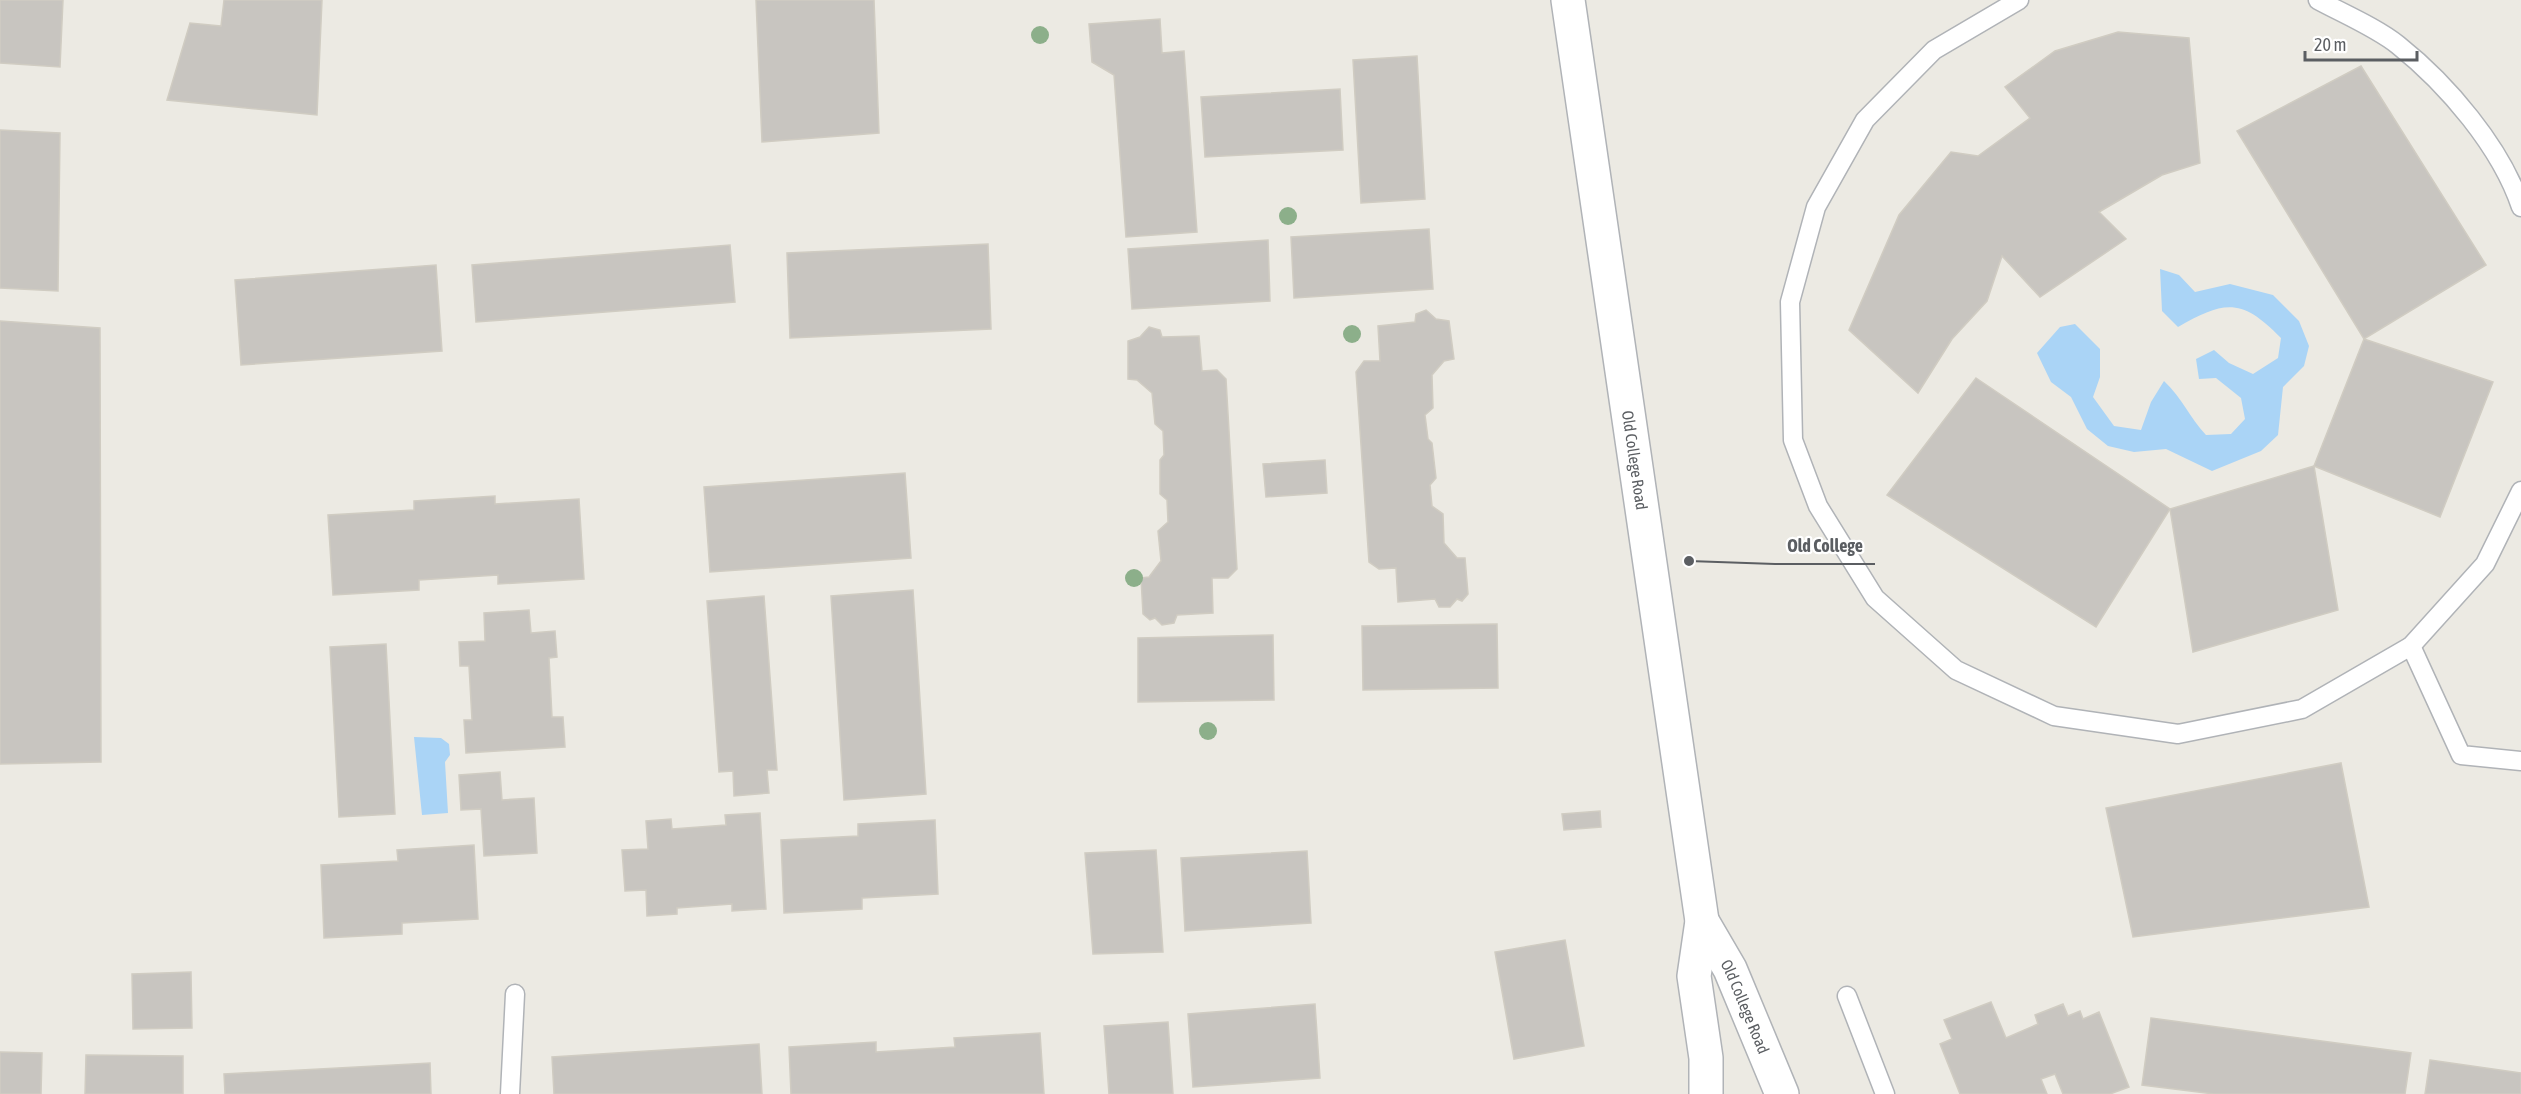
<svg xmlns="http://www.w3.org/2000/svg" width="2521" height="1094" viewBox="0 0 2521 1094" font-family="'Asap Condensed',sans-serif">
<rect width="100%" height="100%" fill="#eceae3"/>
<!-- water -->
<g fill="#aad4f6">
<path d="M2160,269L2179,275L2195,292L2230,284L2273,295L2299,321L2309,346L2304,366L2283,387L2278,435L2261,451L2212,471L2166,449L2134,452L2108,446L2087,429L2071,397L2051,382L2037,353L2060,327L2075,324L2100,349V377L2093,397L2114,426L2141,430L2151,402L2164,381C2183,399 2189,417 2206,435L2231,434L2245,419L2241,398L2216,378L2199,379L2196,359L2214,350L2229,363L2253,374L2278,358L2281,338C2242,298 2225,300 2178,327L2162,311Z"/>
<path d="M414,737L441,738L449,744L450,755L445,762L448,813L422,815Z"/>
</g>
<!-- building -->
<g fill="#c8c5c0" stroke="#d0ccc2" stroke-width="1.5">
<path d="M0,0H63L60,67L0,63Z"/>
<path d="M224,0H322L317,115L167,100L190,23L221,26Z"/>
<path d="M756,0H874L879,133L762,142Z"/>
<path d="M1160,19L1162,53L1184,51L1197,232L1126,237L1114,75L1092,62L1089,24Z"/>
<path d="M2118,32L2189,38L2200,163L2162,175L2099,212L2126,239L2040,297L2002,256L1987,301L1952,339L1918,393L1849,330L1899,215L1951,152L1978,156L2030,118L2005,87L2055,51Z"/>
<path d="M1417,56L1425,199L1361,203L1353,60Z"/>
<path d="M2361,66L2486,265L2364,339L2237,131Z"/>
<path d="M1340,89L1343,150L1205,157L1201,97Z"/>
<path d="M0,130L60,133L58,291L0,288Z"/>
<path d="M1429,229L1433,289L1294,298L1291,237Z"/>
<path d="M1268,240L1270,301L1132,309L1128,249Z"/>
<path d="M988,244L991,329L790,338L787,253Z"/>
<path d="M730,245L735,302L476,322L472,265Z"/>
<path d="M436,265L442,351L241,365L235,280Z"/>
<path d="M1426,310L1436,319L1449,321L1454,359L1444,361L1432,375L1433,408L1425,415L1428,439L1432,443L1436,478L1430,485L1432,506L1443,514L1444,543L1457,558H1465L1468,594L1462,601L1457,599L1450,607H1439L1435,599L1398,602L1396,568L1379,569L1369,562L1356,372L1364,361H1380L1378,326L1415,322L1416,314Z"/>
<path d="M0,321L100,328L101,762L0,764Z"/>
<path d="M1149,327L1160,330L1162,337L1199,336L1202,371L1217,370L1226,379L1237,569L1228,578H1212L1213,613L1177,615L1174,623L1162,625L1155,618L1150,620L1143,614L1141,578L1149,577L1161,561L1158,531L1168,522L1167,500L1160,494V460L1164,455L1163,431L1155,424L1152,393L1137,380L1128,379V341L1140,337Z"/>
<path d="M2364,339L2493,382L2440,517L2314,466Z"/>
<path d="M1976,378L2170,509L2096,627L1887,495Z"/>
<path d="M1325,460L1327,493L1266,497L1263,464Z"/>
<path d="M2314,466L2338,610L2193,652L2170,509Z"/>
<path d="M905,473L911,558L710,572L704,487Z"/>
<path d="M495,496V504L579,499L584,579L498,584V575L419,580V590L333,595L328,515L414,510V501Z"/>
<path d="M913,590L926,794L844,800L831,596Z"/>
<path d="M764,596L777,770H767L769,793L734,796L733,771L719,772L707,601Z"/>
<path d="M529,610L531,633L555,631L557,657L549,658L552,717H563L565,747L466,753L464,720H472L469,666H460L459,642L485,641L484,613Z"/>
<path d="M1497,624L1498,688L1363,690L1362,626Z"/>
<path d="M1273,635L1274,700L1138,702V638Z"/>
<path d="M386,644L395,814L339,817L330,647Z"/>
<path d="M2341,763L2369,907L2133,937L2106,808Z"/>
<path d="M500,772L502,800L534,798L537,853L484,856L481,809L461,810L459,775Z"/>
<path d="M1600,811L1601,827L1564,830L1562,814Z"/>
<path d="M760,813L766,909L732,911V904L677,908V914L647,916L646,890L625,891L622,850L648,849L646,821L671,819L672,829L726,825L725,815Z"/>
<path d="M935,820L938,894L862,898V909L784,913L781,840L858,836V824Z"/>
<path d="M474,845L478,919L402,923V934L324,938L321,865L398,861L397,850Z"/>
<path d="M1156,850L1163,952L1093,954L1085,853Z"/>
<path d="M1307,851L1311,923L1185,931L1181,858Z"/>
<path d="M1565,940L1584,1046L1514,1059L1495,952Z"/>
<path d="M191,972L192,1028L133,1029L132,974Z"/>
<path d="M1991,1002L2006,1038L2038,1024L2035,1015L2063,1004L2068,1016L2080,1011L2083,1019L2099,1012L2129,1087L2110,1094H2063L2055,1074L2041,1079L2047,1094H1960L1940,1044L1952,1039L1944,1020Z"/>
<path d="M1315,1004L1320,1078L1193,1087L1188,1014Z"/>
<path d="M2151,1018L2411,1053L2405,1094H2214L2142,1085Z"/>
<path d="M1168,1022L1173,1094H1109L1104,1026Z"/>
<path d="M1040,1033L1044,1094H791L789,1047L876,1042V1052L955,1047L954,1038Z"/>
<path d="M759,1044L762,1094H554L552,1057Z"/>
<path d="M0,1052L42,1053L41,1094H0Z"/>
<path d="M86,1055L183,1056V1094H85Z"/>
<path d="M2430,1060L2521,1073V1094H2425Z"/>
<path d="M430,1063L431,1094H225L224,1074Z"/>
</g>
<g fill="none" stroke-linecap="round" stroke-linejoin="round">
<!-- service casing -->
<g stroke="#b0b3b7" stroke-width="21">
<g id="service">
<path d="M2019,0L1934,50L1865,120L1816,207L1790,302L1793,440L1818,506L1875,598L1956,670L2054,716L2178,734L2302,709L2411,646L2485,564L2521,491"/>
<path d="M2318,0C2342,13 2377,28 2398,45C2447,84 2501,147 2521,207"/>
<path d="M2411,646L2461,755L2521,761"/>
<path d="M1847,996L1885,1094"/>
<path d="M510,1094L515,994"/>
</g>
</g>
<!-- tertiary casing -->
<g stroke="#b0b3b7" stroke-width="36">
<g id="tertiary">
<path id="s1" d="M1568,0L1702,921L1694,976L1706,1058V1094"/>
<path id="s2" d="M1702,921L1730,969L1782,1094"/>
</g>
</g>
<!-- service -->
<use href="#service" stroke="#fff" stroke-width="18"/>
<!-- tertiary -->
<use href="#tertiary" stroke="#fff" stroke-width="33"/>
</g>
<!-- trees -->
<g fill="#8caf8a">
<circle cx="1040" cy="35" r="9"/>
<circle cx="1288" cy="216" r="9"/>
<circle cx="1352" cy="334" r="9"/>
<circle cx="1134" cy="578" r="9"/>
<circle cx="1208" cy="731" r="9"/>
</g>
<g text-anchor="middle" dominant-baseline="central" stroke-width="4.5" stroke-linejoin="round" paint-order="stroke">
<!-- street labels -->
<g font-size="16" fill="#5b5e62" stroke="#fff">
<text stroke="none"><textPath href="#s1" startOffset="465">Old College Road</textPath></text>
<text stroke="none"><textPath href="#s2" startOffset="96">Old College Road</textPath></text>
</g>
</g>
<!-- callouts -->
<path fill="none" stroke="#5b5e62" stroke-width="2" d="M1689 561L1775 564H1875"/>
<circle fill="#5b5e62" stroke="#fff" stroke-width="2" cx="1689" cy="561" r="6"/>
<g font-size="18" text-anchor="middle" font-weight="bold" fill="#5b5e62" stroke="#fff" stroke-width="4.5" stroke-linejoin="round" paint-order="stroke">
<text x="1825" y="552">Old College</text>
</g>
<!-- scale -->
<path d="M2305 51v9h112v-9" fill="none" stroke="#5b5e62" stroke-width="3"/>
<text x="2314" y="51" font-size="18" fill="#5b5e62" stroke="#ffffff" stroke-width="4.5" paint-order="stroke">20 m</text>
</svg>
